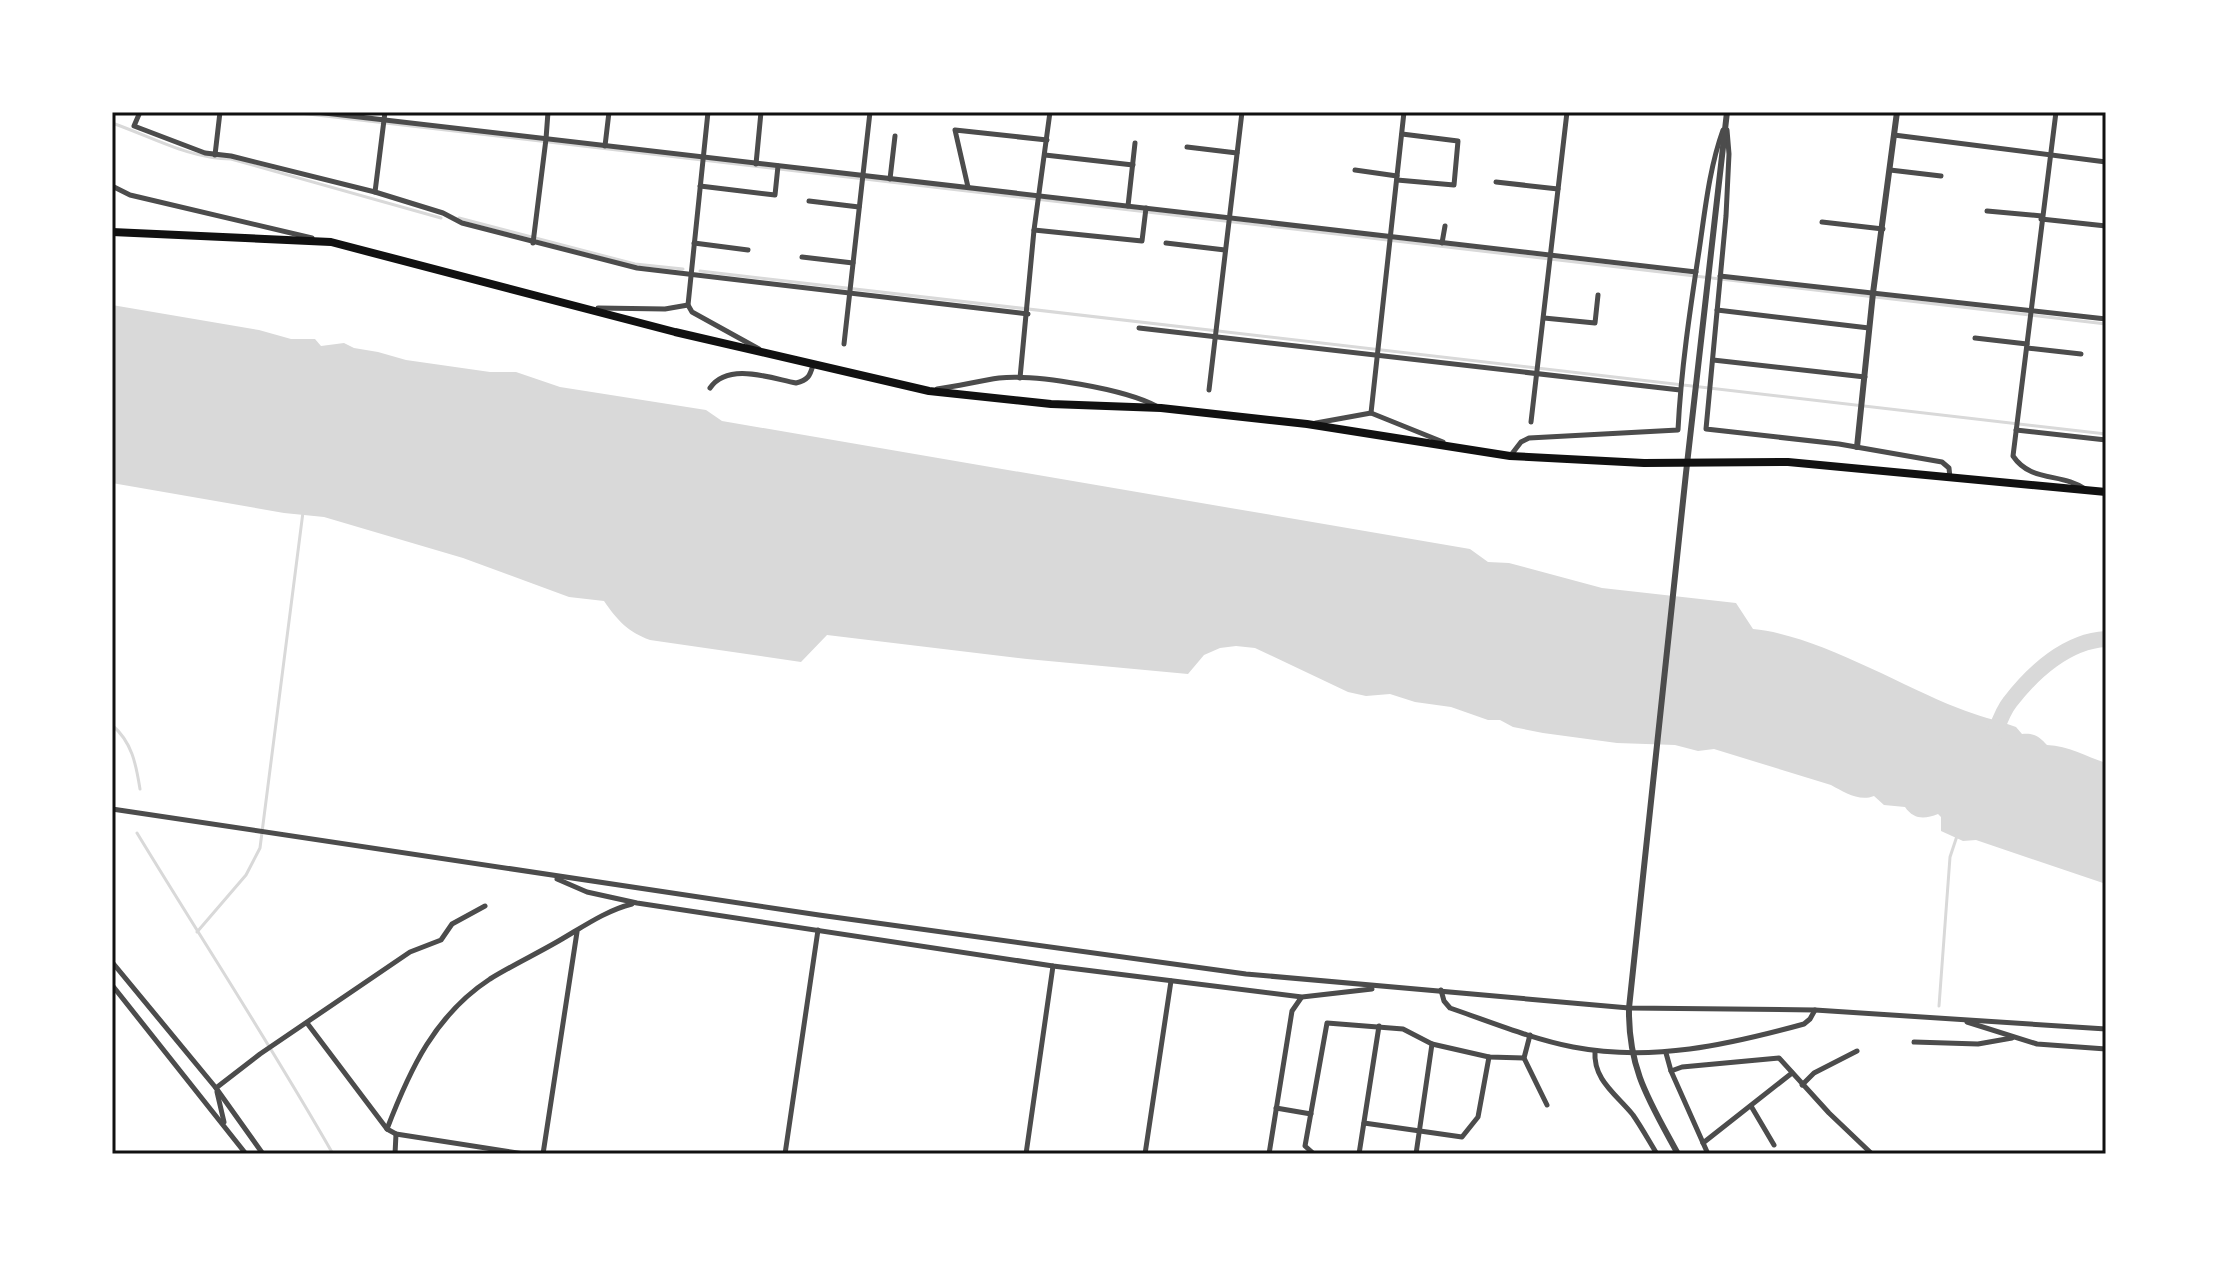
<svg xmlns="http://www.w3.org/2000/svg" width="2218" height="1266" viewBox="0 0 2218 1266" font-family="'Open Sans',sans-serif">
<rect width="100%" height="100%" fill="#fff"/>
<!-- water -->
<path fill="#d9d9d9" d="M112,305L259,330L291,339H315L321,346L344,343L354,348L378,352L406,360L490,372H516L560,387L706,410L722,421L1470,549L1488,562L1509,563L1602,588L1736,603L1753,629C1817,635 1897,684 1958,708C1977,716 1997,720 2016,727L2022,734C2034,733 2039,736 2047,745C2069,746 2085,756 2106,763V884L1976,840L1963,841L1941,831V817L1938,814C1925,819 1914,820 1905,807L1884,805L1874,796C1859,802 1844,792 1831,785L1714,749L1698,751L1675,745L1617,743L1543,733L1513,727L1500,720H1488L1451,707L1415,702L1390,694L1366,696L1348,692L1255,648L1236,646L1220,648L1204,655L1188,674L1027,659L827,635L801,662L650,640C628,632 617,620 604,601L569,597L463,558L324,517L284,513L112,483Z"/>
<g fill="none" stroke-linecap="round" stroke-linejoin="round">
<!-- stream -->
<g stroke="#d9d9d9" stroke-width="3">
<path d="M291,112L2106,324"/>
<path d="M112,123C150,136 190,159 231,159L441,218"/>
<path d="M459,218L635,264L683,269"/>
<path d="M700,271L2106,434"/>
<path d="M112,725C132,742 136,764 140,789"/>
<path d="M137,833C202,940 271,1045 333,1154"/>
<path d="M197,932L246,875L260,848L303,512"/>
<path d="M1939,1006L1950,857L1957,836"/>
</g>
<!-- river -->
<path stroke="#d9d9d9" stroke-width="16" d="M1992,741C1997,729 2001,713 2010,702C2033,672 2067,641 2106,639"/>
<!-- minor -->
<g stroke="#4c4c4c" stroke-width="5">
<path d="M140,112L134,126L205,153L231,156L375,192L443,213L462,223L637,268L1028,314"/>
<path d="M316,112L1696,272"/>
<path d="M558,112H569"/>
<path d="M708,112L688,305L692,312L759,349"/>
<path d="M2056,112L2013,456C2031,483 2062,472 2087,490"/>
<path d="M1727,130L1729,154L1726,216L1706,429L1839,444L1942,462L1949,468L1950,478"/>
<path d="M1894,135L2106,162"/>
<path d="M605,146L609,112"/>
<path d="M1187,147L1237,153"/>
<path d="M215,155L220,112"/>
<path d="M1045,155L1133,165"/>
<path d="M756,164L761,112"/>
<path d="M1355,170L1397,176"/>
<path d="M1890,170L1941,176"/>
<path d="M890,179L895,136"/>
<path d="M1397,180L1454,185L1458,141L1402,134"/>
<path d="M1496,182L1558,189"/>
<path d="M112,186L130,195L312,238"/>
<path d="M700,186L775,195L778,166"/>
<path d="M968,187L955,130L1047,140"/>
<path d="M375,192L385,112"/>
<path d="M809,201L859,207"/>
<path d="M1128,206L1135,143"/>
<path d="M1987,211L2042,216"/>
<path d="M2041,219L2106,226"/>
<path d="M1822,222L1883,229"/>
<path d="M1034,230L1142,241L1146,208"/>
<path d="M533,243L546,139L548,112"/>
<path d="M694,243L748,250"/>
<path d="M1166,243L1225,250"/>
<path d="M1442,243L1445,226"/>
<path d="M802,257L853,263"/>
<path d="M1720,276L2106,319"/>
<path d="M598,308L665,309L688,305"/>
<path d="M1717,310L1869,328"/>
<path d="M1544,318L1595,323L1598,295"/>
<path d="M1139,328L1680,390"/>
<path d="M1975,338L2027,344"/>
<path d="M844,344L870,112"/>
<path d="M2027,348L2081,354"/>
<path d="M1713,360L1865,377"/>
<path d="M1020,378L1034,230L1050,112"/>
<path d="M710,388C728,362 770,378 796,383C808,380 810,376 813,365"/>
<path d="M937,389C958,386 979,381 999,378C1036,374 1126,389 1158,407"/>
<path d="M1209,390L1242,112"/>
<path d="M1371,413L1404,112"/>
<path d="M1531,422L1567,112"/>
<path d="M1316,423L1371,413L1443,442"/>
<path d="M2016,430L2106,440"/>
<path d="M1511,455L1521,442L1529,438L1678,430C1681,370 1690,310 1699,251C1705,211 1709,169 1723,130"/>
<path d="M112,809L819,915L1246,974L1629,1008L1815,1010L2106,1029"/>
<path d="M557,879L587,892L637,903L1053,966L1302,997L1372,989"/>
<path d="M112,962L216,1088L263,1154"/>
<path d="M112,985L246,1154"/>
<path d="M1441,990L1444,1001L1450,1008C1491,1022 1532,1039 1573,1047C1652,1062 1728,1045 1804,1024L1810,1019L1815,1010"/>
<path d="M1967,1022L2037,1044L2106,1049"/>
<path d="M307,1023L387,1129"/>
<path d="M1530,1035L1524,1058L1547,1105"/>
<path d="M1914,1042L1978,1044L2012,1038"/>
<path d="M1595,1051C1593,1080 1616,1094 1633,1115C1642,1128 1649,1141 1657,1154"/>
<path d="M1666,1053L1671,1071L1708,1154"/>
<path d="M1671,1071L1682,1067L1779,1058L1829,1113L1872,1154"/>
<path d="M1802,1085L1814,1073L1857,1051"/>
<path d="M216,1088L260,1054L410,952L441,940L452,924L485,906"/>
<path d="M217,1092L224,1122"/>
<path d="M1751,1106L1774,1145"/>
<path d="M1276,1108L1311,1114"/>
<path d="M1364,1123L1462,1137L1478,1117L1489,1057"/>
<path d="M1703,1143L1792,1073"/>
<path d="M395,1154L396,1134"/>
<path d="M524,1154L396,1134L387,1129C410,1069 435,1015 490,979C511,966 534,955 555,943C580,929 604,911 632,904"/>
<path d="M543,1154L577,932"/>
<path d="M785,1154L818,930"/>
<path d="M1026,1154L1053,966"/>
<path d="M1145,1154L1171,981"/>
<path d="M1269,1154L1292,1011L1301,998"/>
<path d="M1314,1154L1305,1146L1327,1023L1403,1029L1432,1044L1489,1057L1524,1058"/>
<path d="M1359,1154L1379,1026"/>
<path d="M1416,1154L1432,1044"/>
</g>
<!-- tertiary -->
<g stroke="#4c4c4c" stroke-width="6">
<path d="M1857,447L1873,293L1897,112"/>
<path d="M1678,1154C1650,1102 1628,1070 1629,1008L1686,473L1727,112"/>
</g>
<!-- primary -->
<path stroke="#111" stroke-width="8" d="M112,232L331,242L675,332L929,391L1051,404L1161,408L1307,424L1510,456L1644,463L1788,462L2106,492"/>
</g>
<!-- border -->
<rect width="2218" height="1266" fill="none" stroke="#ffffff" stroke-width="228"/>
<rect x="114" y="114" width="1990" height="1038" fill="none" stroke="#111" stroke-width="3"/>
</svg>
